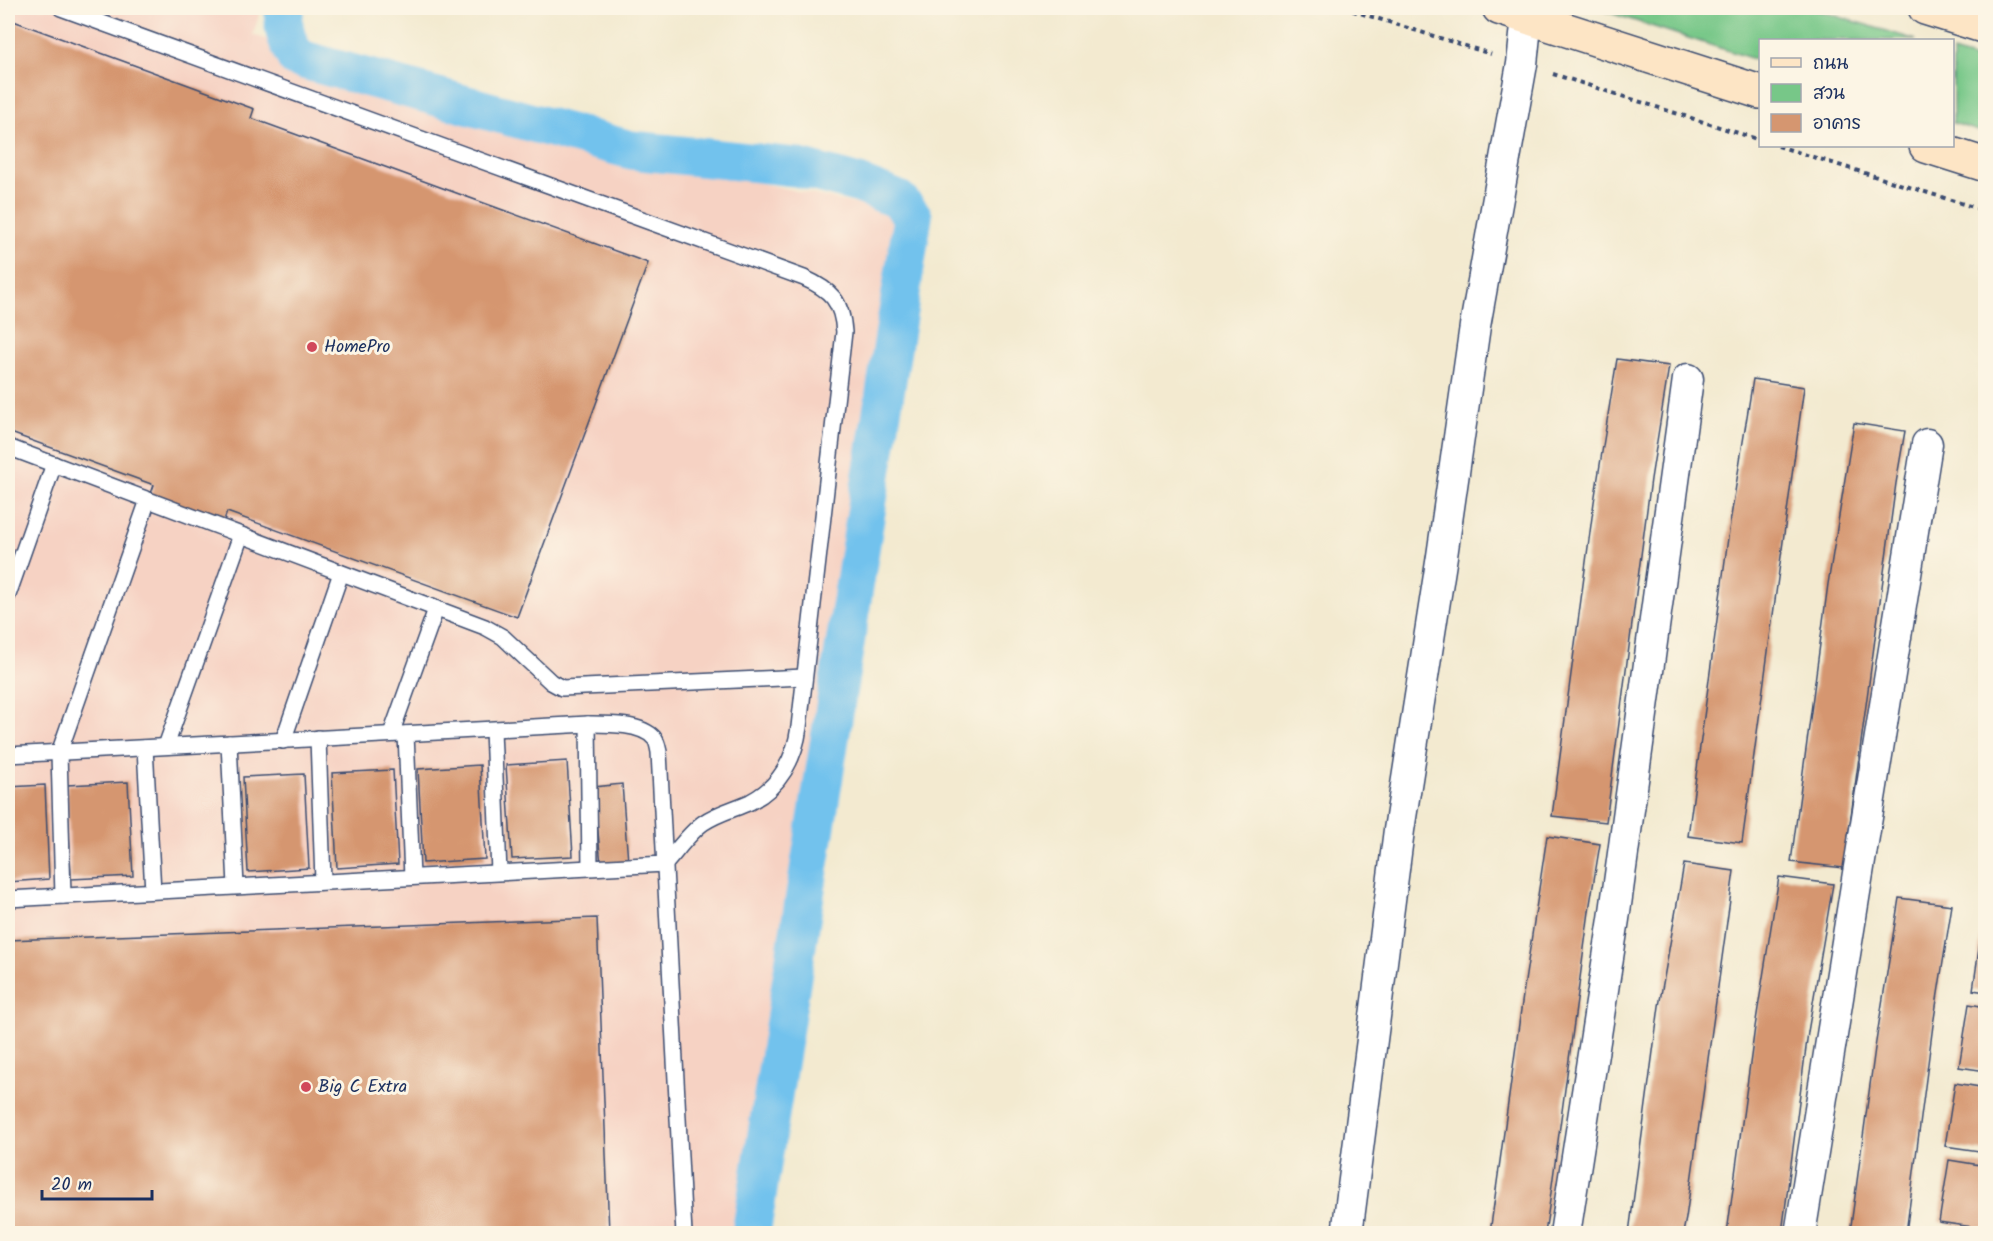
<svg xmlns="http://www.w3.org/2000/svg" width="1993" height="1241" viewBox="0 0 1993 1241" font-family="Kalam,'Playpen Sans Thai',sans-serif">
<rect width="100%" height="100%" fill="#fcf5e5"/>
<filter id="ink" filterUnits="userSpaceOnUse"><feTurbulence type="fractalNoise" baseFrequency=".0167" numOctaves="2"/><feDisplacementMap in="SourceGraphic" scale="12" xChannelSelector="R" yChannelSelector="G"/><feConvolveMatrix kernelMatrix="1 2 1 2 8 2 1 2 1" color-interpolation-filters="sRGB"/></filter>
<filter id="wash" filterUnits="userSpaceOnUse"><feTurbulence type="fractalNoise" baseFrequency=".008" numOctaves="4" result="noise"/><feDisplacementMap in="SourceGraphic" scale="24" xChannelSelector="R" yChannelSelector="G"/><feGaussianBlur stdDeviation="1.35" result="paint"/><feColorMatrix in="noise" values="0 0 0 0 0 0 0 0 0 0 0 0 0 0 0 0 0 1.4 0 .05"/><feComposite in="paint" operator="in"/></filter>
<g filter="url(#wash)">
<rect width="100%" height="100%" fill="#f3ead0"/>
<!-- built -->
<path fill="#f6d2c3" d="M8,8H261L253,35L613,150L899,214L840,746L756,1233H8Z"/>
<!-- green -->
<g fill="#77c788" stroke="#497b73" stroke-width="1.5">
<path d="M1595,8H1810L1916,40H1760V61Z"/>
<path d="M1953,52L1985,62V133L1953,123Z"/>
</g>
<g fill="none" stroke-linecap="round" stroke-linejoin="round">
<!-- canal -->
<path stroke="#72c2ed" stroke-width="39" d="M285,8C281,28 287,40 296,58L631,150L796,167L859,184L899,200L913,217L751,1234"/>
</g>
<g id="blocks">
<!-- building -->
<g fill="#d59670">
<path d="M8,19L254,109L251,118L648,263L517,617L227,512L222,526L149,499L154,485L8,432Z"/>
<path d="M1617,359L1669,366L1651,479L1606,822L1552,816L1594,502Z"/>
<path d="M1753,379L1804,387L1742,843L1688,836L1730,523Z"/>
<path d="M1854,423L1905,431L1896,483L1844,868L1791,862L1828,584Z"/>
<path d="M567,761L573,856L512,859L506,765Z"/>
<path d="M480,765L485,859L423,863L418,769Z"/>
<path d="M393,770L398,864L337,868L332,773Z"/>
<path d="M304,774L309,868L248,872L243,777Z"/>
<path d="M128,782L133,876L71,879L67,785Z"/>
<path d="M622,784L628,862L601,865L594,787Z"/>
<path d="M45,785L49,879L8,882V787Z"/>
<path d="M1547,836L1600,844L1590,904L1550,1200L1545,1233H1490L1524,988Z"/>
<path d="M1684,864L1734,871L1686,1218L1683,1233H1629L1659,1006Z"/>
<path d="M1779,877L1833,884L1808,1032L1782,1233H1727L1755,1027Z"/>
<path d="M1899,898L1952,905L1933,1025L1906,1233H1850L1875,1048Z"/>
<path d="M597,918L609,1233H8V940Z"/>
<path d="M1982,928H1986V992L1973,990Z"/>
<path d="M1969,1004L1986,1007V1071L1959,1067Z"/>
<path d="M1955,1083L1986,1088V1152L1945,1146Z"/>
<path d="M1949,1160L1986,1166V1229L1939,1222Z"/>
</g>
</g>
</g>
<g filter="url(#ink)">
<use href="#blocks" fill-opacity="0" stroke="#3b4b6f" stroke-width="1.5"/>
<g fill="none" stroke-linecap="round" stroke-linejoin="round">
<!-- service casing -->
<g stroke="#3b4b6f" stroke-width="18">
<g id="service">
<path d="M8,447L485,627L503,637L551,682L562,688L804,677"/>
<path d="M8,595L54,464"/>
<path d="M588,724L590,867"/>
<path d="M493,730L499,872"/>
<path d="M391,734L436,609"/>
<path d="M406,734L412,877"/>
<path d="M318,738L323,881"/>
<path d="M283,741L341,573"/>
<path d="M229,743L236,886"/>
<path d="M166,746L241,535"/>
<path d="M145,748L153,891"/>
<path d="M8,755L588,724C606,724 641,723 654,738C657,741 658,747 659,752L684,1234"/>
<path d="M63,896L59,753L148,500"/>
<path d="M8,899L665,864C677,851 689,833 703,823C717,813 735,809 750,802C780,787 795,758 799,727L844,332C842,301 831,290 804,278L61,8"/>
</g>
</g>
<!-- minor casing -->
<g stroke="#3b4b6f" stroke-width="33">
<g id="minor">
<path d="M1347,1234L1399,830L1442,556L1475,326L1522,64L1527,16"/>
<path d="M1565,1234L1614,919L1688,379"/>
<path d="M1800,1234L1927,444"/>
</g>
</g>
<!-- secondary casing -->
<g stroke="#3b4b6f" stroke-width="36">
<g id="secondary">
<path d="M1499,8L1760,92"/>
<path d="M1925,8L1986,27"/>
<path d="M1926,146L1986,165"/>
</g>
</g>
<!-- path -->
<g stroke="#3b4b6f" stroke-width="4" stroke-dasharray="4.5 4.5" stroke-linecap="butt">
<path d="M1344,8L1491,54"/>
<path d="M1553,74L1760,140"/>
<path d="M1778,146L1986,211"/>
</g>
<!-- service -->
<use href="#service" stroke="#fff" stroke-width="15"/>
<!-- minor -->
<use href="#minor" stroke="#fff" stroke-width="30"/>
<!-- secondary -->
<use href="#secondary" stroke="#fde5c5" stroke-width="33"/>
</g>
</g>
<!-- markers -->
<g fill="#d1495b" stroke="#fcf5e5" stroke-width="2">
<circle cx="312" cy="347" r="6"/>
<circle cx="306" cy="1087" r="6"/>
</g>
<g text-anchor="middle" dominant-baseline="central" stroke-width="6" stroke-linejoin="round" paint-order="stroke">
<!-- poi labels -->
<g font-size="18" fill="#1b2f5e" stroke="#fcf5e5" text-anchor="start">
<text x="324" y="347">HomePro</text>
<text x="318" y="1087">Big C Extra</text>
</g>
</g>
<!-- margin -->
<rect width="1993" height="1241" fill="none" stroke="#fcf5e5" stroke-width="30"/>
<!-- legend -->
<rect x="1759" y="39" width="195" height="108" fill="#fcf5e5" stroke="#a2a6af" stroke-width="1.5"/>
<rect x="1771" y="58" width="30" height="9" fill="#fde5c5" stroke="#a2a6af" stroke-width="1.5"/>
<text x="1813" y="69" font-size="18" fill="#1b2f5e">ถนน</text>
<rect x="1771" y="84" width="30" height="18" fill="#77c788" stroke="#a2a6af" stroke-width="1.5"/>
<text x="1813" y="99" font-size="18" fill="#1b2f5e">สวน</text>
<rect x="1771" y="114" width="30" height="18" fill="#d59670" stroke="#a2a6af" stroke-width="1.5"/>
<text x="1813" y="129" font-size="18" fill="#1b2f5e">อาคาร</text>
<!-- scale -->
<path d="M42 1190v9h110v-9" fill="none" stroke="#1b2f5e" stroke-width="3"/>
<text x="51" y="1190" font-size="18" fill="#1b2f5e" stroke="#fcf5e5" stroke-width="4.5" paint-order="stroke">20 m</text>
</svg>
